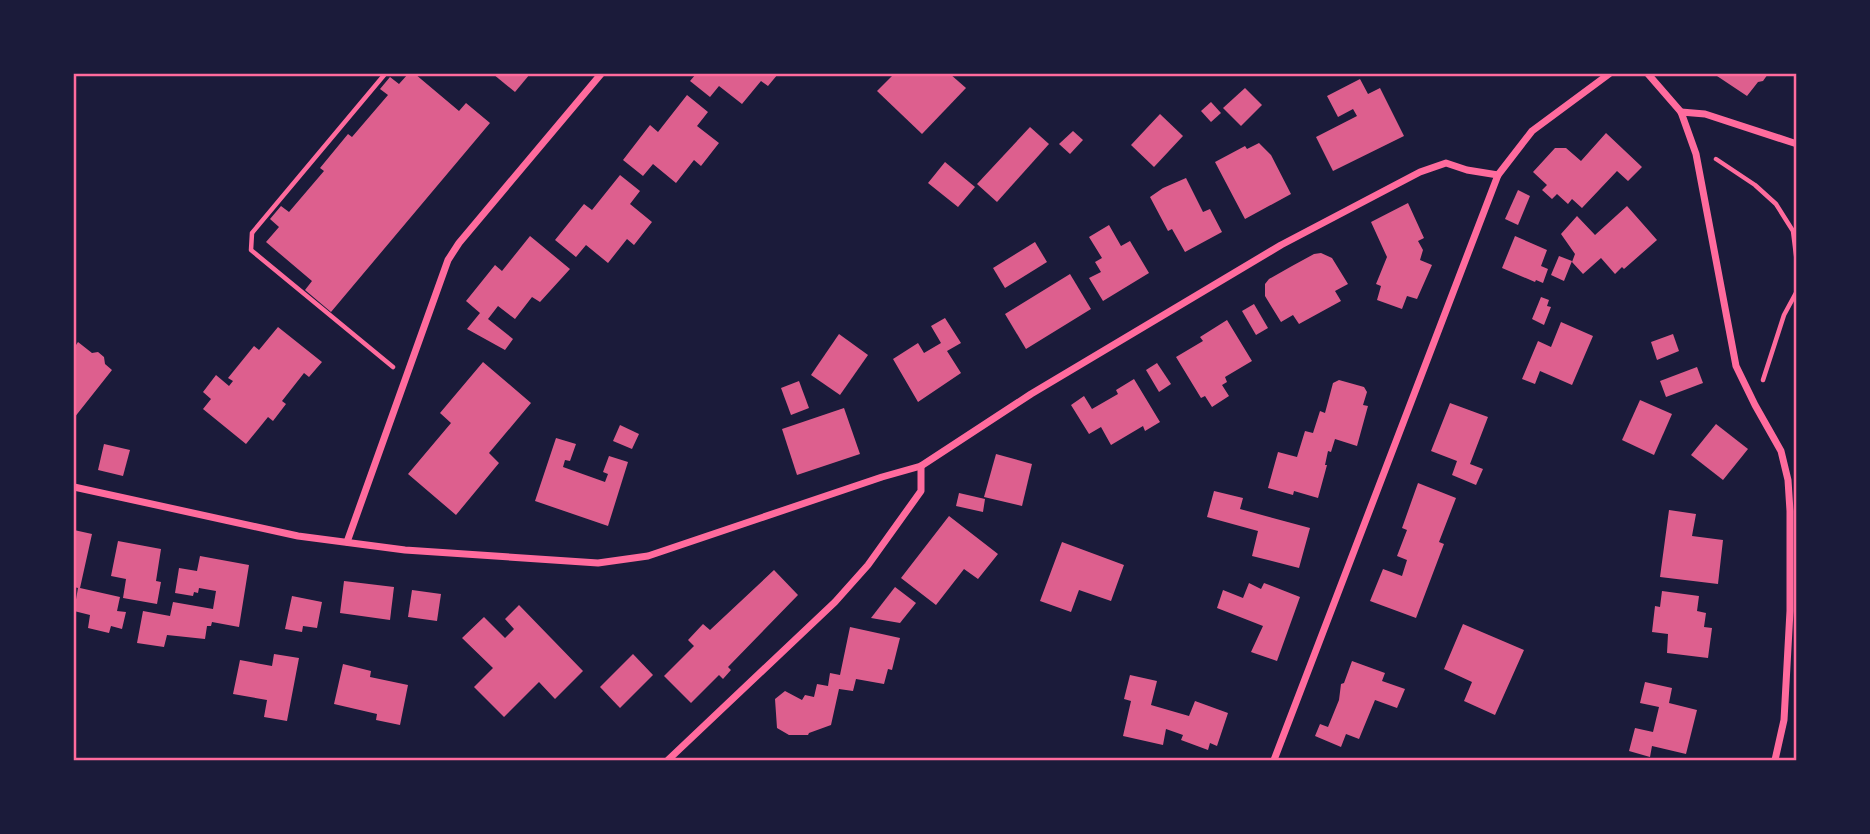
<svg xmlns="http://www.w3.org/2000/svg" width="1870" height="834" viewBox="0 0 1870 834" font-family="'DM Sans',sans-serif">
<rect width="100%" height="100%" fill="#1b1b3a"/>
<!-- building -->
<g fill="#dd5f8e">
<path d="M408,74H415L459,111L466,103L490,123L331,312L305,290L312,281L266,242L279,227L270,219L281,206L289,212L324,171L320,168L348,134L352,137L388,95L380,89L390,77L399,84Z"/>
<path d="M493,74H530L515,92Z"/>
<path d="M696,74H778L768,86L761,81L742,104L719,86L710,97L690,81Z"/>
<path d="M894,74H950L966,88L922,134L877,91Z"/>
<path d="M1714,74H1768L1763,81L1758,82L1747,96Z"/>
<path d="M1360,79L1368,94L1380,88L1404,136L1333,171L1316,137L1357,116L1353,109L1338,117L1327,96Z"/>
<path d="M1245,88L1262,105L1241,126L1223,108Z"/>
<path d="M687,95L708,112L697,126L719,143L701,166L694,160L676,183L653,164L643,176L623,160L650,125L658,132Z"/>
<path d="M1211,102L1221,113L1211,122L1201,111Z"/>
<path d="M1160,114L1183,136L1154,167L1131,145Z"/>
<path d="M1030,127L1049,144L997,202L977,184Z"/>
<path d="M1073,131L1083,140L1070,154L1059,144Z"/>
<path d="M1606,133L1642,167L1628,181L1617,171L1582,208L1572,199L1568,204L1557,194L1552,199L1542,190L1547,185L1533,172L1555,148H1566L1581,161Z"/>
<path d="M1259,143L1271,155L1291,194L1245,219L1215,162L1245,146L1247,149Z"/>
<path d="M945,162L975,187L958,207L928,183Z"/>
<path d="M620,175L640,191L630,204L652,222L634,245L627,239L608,263L586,245L576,257L555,240L584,204L592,210Z"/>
<path d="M1186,178L1203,212L1210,209L1222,232L1185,252L1172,229L1168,231L1150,197L1163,188Z"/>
<path d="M1518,190L1530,196L1518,225L1505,219Z"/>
<path d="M1408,203L1424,238L1418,241L1423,250L1420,260L1432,265L1417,299L1407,296L1402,309L1377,300L1381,286L1376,284L1387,257L1371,222Z"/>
<path d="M1627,206L1657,240L1624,269L1622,267L1615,274L1601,258L1583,274L1572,262L1575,254L1561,234L1577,216L1595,235Z"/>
<path d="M1109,225L1121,246L1130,241L1149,273L1103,301L1089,278L1101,272L1095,262L1102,258L1089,237Z"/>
<path d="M530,236L570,269L540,302L532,297L515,319L498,306L488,319L513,339L505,350L467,329L480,313L466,301L495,265L502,271Z"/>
<path d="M1515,236L1547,250L1541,266L1548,269L1543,283L1536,280L1535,282L1502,268Z"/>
<path d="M1035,242L1047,262L1005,288L993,268Z"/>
<path d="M1321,253L1332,258L1348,284L1335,291L1341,301L1299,324L1293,315L1281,322L1265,296V284L1269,279L1292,266L1314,254Z"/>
<path d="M1559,256L1572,261L1564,281L1551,275Z"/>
<path d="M1070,274L1091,309L1026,349L1005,314Z"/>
<path d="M1541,297L1549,300L1547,306L1551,307L1544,325L1532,319Z"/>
<path d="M1254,304L1268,328L1256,335L1242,311Z"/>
<path d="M945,318L961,343L947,351L961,373L918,402L893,359L918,343L924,353L941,343L931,326Z"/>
<path d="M1227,320L1252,361L1225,377L1227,382L1222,385L1229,396L1212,407L1205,396L1201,398L1176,357L1203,341L1200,337Z"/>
<path d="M1561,322L1593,336L1572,385L1540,371L1535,384L1522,379L1538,341L1551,347Z"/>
<path d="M278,327L322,362L309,377L304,373L282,401L286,404L273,421L268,417L246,444L203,409L211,399L203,392L216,375L229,386L233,381L228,378L254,346L259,350Z"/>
<path d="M839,334L868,355L840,395L811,375Z"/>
<path d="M1673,334L1679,351L1657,360L1651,342Z"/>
<path d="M78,342L92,353L98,352L104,357L105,364L112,370L74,418V348Z"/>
<path d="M483,362L531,403L489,453L499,463L456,515L408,474L451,423L440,413Z"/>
<path d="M1157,363L1171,384L1159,392L1146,370Z"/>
<path d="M1697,367L1703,383L1666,397L1660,381Z"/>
<path d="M1134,379L1160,422L1145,431L1143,426L1111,445L1101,427L1089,434L1071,405L1084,396L1092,409L1118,394L1116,390Z"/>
<path d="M1339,380L1364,387L1367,392L1363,405L1368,406L1357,446L1335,439L1331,452L1328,451L1325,465H1327L1318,498L1294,491L1293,495L1268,488L1278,452L1297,457L1305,431L1313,433L1320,411L1325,413L1333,383Z"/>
<path d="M799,381L809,408L791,415L781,388Z"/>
<path d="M1640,400L1672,414L1654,455L1622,440Z"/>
<path d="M1450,403L1488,417L1470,464L1483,469L1476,485L1452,475L1457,461L1431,451Z"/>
<path d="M844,408L860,454L797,475L782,429Z"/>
<path d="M1716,424L1748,449L1723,480L1691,455Z"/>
<path d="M620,425L639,434L632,449L613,441Z"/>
<path d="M556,438L576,444L570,461L565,460L563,467L605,482L608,474L603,472L609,456L628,462L608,526L535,501Z"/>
<path d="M104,444L130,450L123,476L98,470Z"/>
<path d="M996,454L1032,464L1022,506L984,497Z"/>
<path d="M1418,483L1456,498L1439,542L1444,544L1416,618L1370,601L1383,569L1402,576L1407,560L1397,556L1407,530L1402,528Z"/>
<path d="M1214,491L1243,498L1240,509L1310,528L1299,568L1252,556L1258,531L1207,517Z"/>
<path d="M959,493L985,499L983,512L956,506Z"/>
<path d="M1669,510L1696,514L1692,536L1723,540L1718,584L1660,577Z"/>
<path d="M949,516L998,554L978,579L964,569L936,605L901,578Z"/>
<path d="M74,530L92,534L80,588L120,597L117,611L126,612L122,629L111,626L109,633L88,628L90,615L74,611L78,588L74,587Z"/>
<path d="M118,541L161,549L156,581L161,582L157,604L123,598L126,579L111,576Z"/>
<path d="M1062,542L1124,565L1111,601L1079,590L1071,612L1040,601Z"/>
<path d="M200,556L249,565L239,627L212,622L211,626H207L205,639L167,635L164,647L137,643L143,611L170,616L173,602L213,609L216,591L199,588L198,593L194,592L193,596L175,593L179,568L197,571Z"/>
<path d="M774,570L798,595L728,667L731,670L723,679L719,675L691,703L664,676L694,646L688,640L703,624L710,630Z"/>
<path d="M344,581L394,587L390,620L340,613Z"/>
<path d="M1249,583L1261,589L1264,583L1300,597L1277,661L1251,652L1263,626L1217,608L1223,590L1243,598Z"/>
<path d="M895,587L916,603L900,623L871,618Z"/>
<path d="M412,590L441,594L437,621L408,617Z"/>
<path d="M1662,591L1699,596L1697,611L1706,613L1704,627L1712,628L1708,658L1667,653L1668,634L1652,632L1655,606L1660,607Z"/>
<path d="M292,596L322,602L317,628L303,626L302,632L285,629Z"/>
<path d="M519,605L583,671L555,699L539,682L504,717L474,687L493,668L462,638L484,617L505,638L514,629L505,619Z"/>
<path d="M1463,624L1524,650L1495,715L1464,701L1472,682L1444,669Z"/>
<path d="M850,627L900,638L892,670L888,669L884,684L856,679L853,691L839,689L831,725L809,733L808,735H789L777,728L775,699L785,691L802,700L805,695L814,697L817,684L828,686L830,673L840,675Z"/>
<path d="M274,654L299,658L287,721L264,717L267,700L233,694L240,660L272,666Z"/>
<path d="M633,654L653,675L620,708L600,687Z"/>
<path d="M1352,661L1385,673L1382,681L1405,689L1397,708L1375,700L1359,739L1346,734L1341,747L1315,736L1320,724L1328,727L1339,700L1341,684L1344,683Z"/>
<path d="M343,664L371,671L370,677L408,685L400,725L376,720L377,714L334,704Z"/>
<path d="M1130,675L1157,681L1151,705L1189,716L1195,701L1228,713L1217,746L1210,743L1208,750L1181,740L1183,735L1166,729L1163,745L1123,736L1131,701L1124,699Z"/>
<path d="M1645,682L1672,688L1669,703L1697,710L1686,754L1652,746L1650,757L1629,751L1635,728L1653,732L1659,707L1640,703Z"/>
</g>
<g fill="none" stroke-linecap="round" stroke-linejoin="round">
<!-- path -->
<g stroke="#ff6b9d" stroke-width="4.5">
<path d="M385,74L252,233L251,250L393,367"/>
<path d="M1716,159L1755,185L1776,204L1793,231L1797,263"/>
<path d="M1763,380L1784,315L1797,291"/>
</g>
<!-- minor -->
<g stroke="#ff6b9d" stroke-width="7">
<path d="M1648,74L1681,112L1696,154L1736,366L1755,405L1781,451L1788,480L1790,511V611L1784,720L1775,760"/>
<path d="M1681,112L1705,114L1797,144"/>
<path d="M74,487L298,536L405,550L598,563L648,556L882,477L921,466L1031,394L1281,245L1420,172L1446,163L1467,170L1498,175"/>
<path d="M347,542L448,260L459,243L601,74"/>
<path d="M668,760L835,602L868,565L921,491V466"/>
<path d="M1274,760L1498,175L1532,131L1609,74"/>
</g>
</g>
<!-- border -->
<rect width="1870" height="834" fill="none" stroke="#1b1b3a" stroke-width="150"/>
<rect x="75" y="75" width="1720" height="684" fill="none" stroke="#ff6b9d" stroke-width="2.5"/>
</svg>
